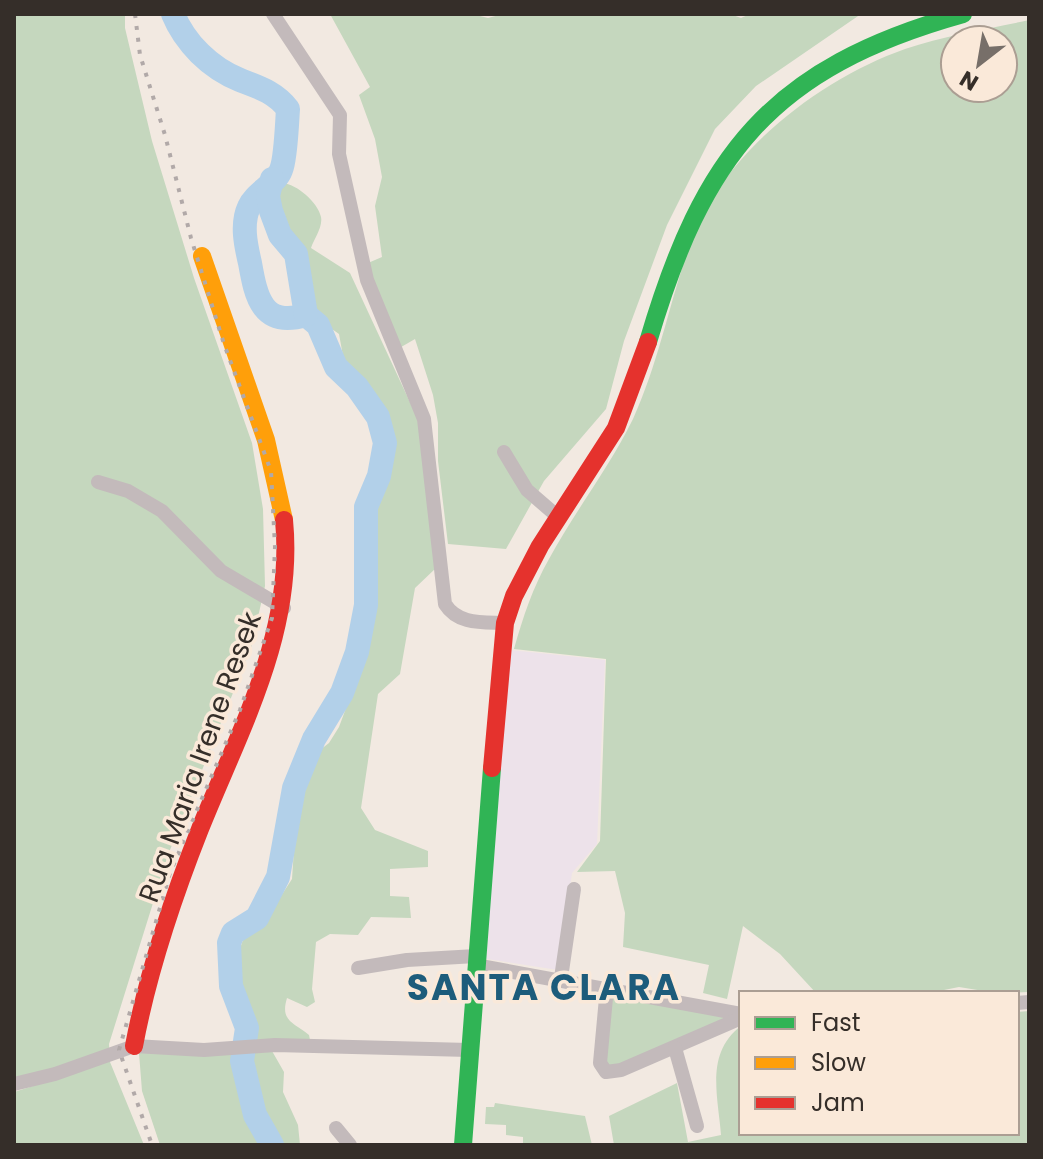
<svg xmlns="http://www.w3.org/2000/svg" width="1043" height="1159" viewBox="0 0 1043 1159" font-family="Poppins,sans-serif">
<rect width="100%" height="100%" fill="#f2e9e1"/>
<!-- industrial -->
<path fill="#ede2ea" d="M510,650L605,660L597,844L572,873L558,970L481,958Z"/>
<!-- green -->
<g fill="#c5d7be" fill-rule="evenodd">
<path d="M14,14H125V28L152,141L194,278L252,443L263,509L265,586L251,648L168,855L109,1044L110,1062L144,1145H14V1092L84,1070L14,1090Z"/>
<path d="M330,14H472L488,18L503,14H730L741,18L750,14H861L756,86L715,129L667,225L624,341L606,409L544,481L506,549L448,544L438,461V423L433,395L415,339L396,350L368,263L382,257L375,206L382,177L375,139L359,95L370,87Z"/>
<path d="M1029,20V992L996,993L959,987L929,993H816L780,954L743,926L727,999L703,993L709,965L623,947L625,913L615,871L577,872L600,841L606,659L514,649C523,617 533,587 549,559C575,511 609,468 633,419C659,362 670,300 691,241C723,153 820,79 905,49C945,35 989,29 1029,20ZM955,40H1003V88H955Z"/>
<path d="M283,183C296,184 318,202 321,217C323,227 314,239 311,248L350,273L421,426L436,568L415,588L400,674L378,694L361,808L375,830L428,851V867L390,869V896L409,897L411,918L371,917L358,935L330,934L316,942L312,989L315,1002L307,1007L287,998C280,1021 293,1022 309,1035L310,1040L255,1041L251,1008L234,966L244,937L270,913L292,879L298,789L311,757L329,743L339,727L365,657L371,627L372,514L382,488L390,443L378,409L345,367L339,334L308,312L302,260L281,230L273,211L272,191Z"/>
<path d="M608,988L739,1017L614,1071L601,1057Z"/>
<path d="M1029,1011V1145H614L609,1116L677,1083L688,1142L721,1135C718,1096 705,1053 741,1026V1133H1017V1012Z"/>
<path d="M272,1051L284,1072L283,1092L298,1125L300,1145H281L263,1110L252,1053Z"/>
<path d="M139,1053L237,1054L244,1107L264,1145H160L142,1091Z"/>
<path d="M495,1103L585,1116L592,1145H523V1137L506,1135V1125L485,1124L486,1107H494Z"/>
</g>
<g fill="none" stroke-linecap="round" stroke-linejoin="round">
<!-- river -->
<g stroke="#b2d0e9" stroke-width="24">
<path d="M173,14C185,43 210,68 240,80C258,87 275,92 288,109C287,122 286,158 281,170C276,184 255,193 249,207C241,224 246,246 250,263C256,297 262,328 306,315L318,325L336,367L357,387L378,417L385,443L379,476L366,507V605L357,652L342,693L314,739L294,788L278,877L257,918L233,933L229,943L231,986L247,1028L242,1061L255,1115L272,1145"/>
<path d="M272,179L268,196L271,211L280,235L296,254L306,315"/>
</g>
<!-- street -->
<g stroke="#c3babb" stroke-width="14">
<path d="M273,14L340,115L339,154L367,280L424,419L445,604C458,625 483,622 505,623"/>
<path d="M504,452L527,490L557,516"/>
<path d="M98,482L128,491L162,511L221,571L284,608"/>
<path d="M475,965L741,1014"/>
<path d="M358,968L407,960L476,956"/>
<path d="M561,978L574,889"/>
<path d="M607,987L600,1063L606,1072L621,1070L741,1018"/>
<path d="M1017,1003L1029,1002"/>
<path d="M675,1048L697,1126"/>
<path d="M14,1084L55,1074L134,1046L204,1050L275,1045L469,1050"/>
<path d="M336,1128L350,1145"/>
</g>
<!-- fast -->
<g stroke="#30b455" stroke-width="18">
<path d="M648,342C703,155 770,68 963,14"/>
<path d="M463,1145L492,768"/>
</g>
<!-- slow -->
<path stroke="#ff9f0a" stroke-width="18" d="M202,256L266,440L284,520"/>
<!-- jam -->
<g stroke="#e5322d" stroke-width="18">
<path d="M492,768L505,623L514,596L540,546L616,428L648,342"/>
<path d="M134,1046C148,971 172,900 200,829C240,729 295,632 284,520"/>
</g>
<!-- rail -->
<path stroke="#b1a9a8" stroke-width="4" stroke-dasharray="4 8" stroke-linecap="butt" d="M135,14L140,55L165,135L191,238L224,344L271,471L275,547L272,618L240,710L170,873L119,1050L152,1145"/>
</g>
<g text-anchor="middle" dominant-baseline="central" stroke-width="7" stroke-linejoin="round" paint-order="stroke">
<!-- street labels -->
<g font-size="28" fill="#352e29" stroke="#fae9d9">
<text transform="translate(200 757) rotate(-70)">Rua Maria Irene Resek</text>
</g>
<!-- district labels -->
<g font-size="36" font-weight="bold" letter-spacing="2" fill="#1d5c7b" stroke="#fae9d9">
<text x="544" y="987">SANTA CLARA</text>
</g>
</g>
<!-- border -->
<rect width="1043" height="1159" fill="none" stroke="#352e29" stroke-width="32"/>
<!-- legend -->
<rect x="739" y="991" width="280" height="144" fill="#fae9d9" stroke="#ab9e93" stroke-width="2"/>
<rect x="755" y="1017" width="40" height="12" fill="#30b455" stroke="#ab9e93" stroke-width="2"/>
<text x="811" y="1031" font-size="24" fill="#352e29">Fast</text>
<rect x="755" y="1057" width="40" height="12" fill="#ff9f0a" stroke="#ab9e93" stroke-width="2"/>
<text x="811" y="1071" font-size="24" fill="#352e29">Slow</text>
<rect x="755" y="1097" width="40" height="12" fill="#e5322d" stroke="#ab9e93" stroke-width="2"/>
<text x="811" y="1111" font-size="24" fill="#352e29">Jam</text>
<!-- north arrow -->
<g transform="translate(979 64) rotate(211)"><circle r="38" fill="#fae9d9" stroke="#ab9e93" stroke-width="2"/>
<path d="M0-6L14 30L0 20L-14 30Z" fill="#776f69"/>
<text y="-12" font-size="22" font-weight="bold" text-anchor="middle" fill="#352e29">N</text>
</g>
</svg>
